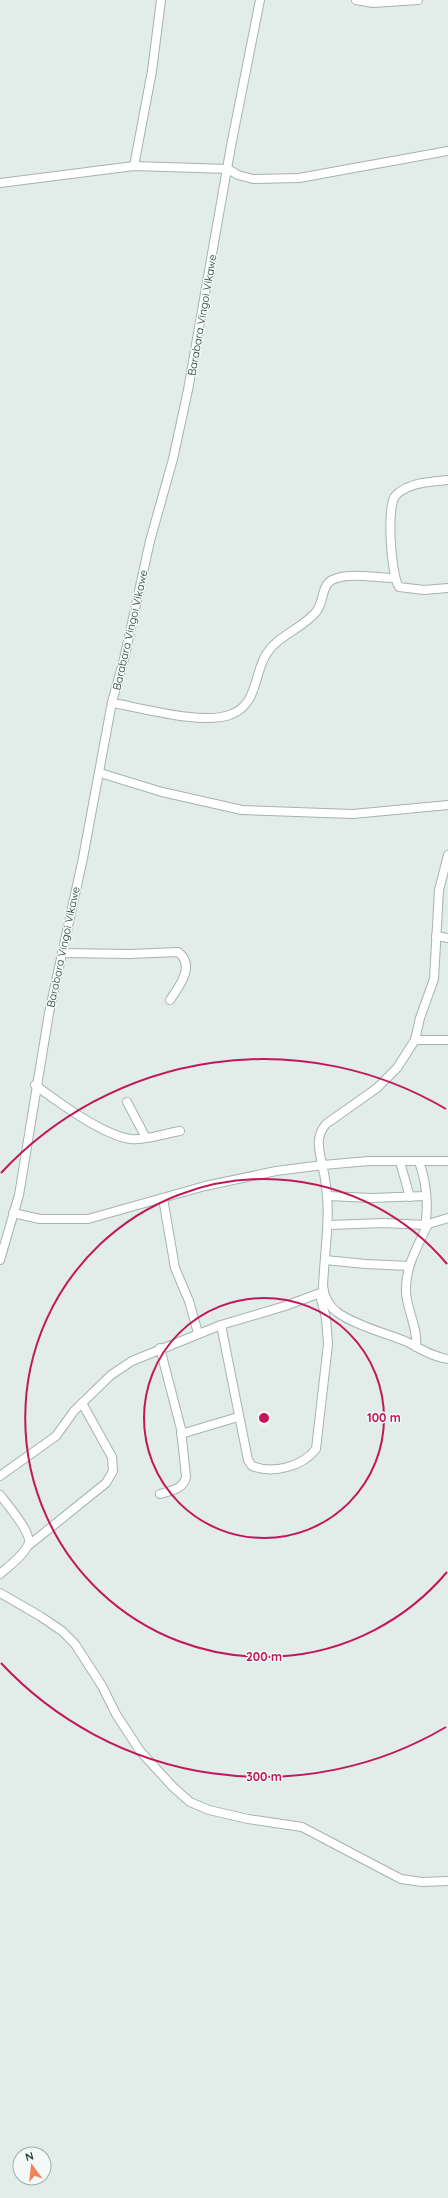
<svg xmlns="http://www.w3.org/2000/svg" width="448" height="2198" viewBox="0 0 448 2198" font-family="Quicksand,sans-serif">
<rect width="100%" height="100%" fill="#e2ece8"/>
<g fill="none" stroke-linecap="round" stroke-linejoin="round">
<!-- minor casing -->
<g stroke="#a5b4af" stroke-width="10">
<g id="minor">
<path d="M356,0L373,3L418,0"/>
<path d="M134,166L152,71L161,0"/>
<path d="M0,183L134,166L228,169L238,175L253,179L299,178L448,151"/>
<path d="M448,480C430,482 410,482 396,495C386,504 391,576 399,587L424,590L448,588"/>
<path d="M113,703C142,708 205,726 232,714C258,704 254,672 267,653C279,635 303,628 316,612C324,603 321,586 332,580C349,572 377,578 395,578"/>
<path d="M100,773L162,792L242,810L353,814L448,805"/>
<path d="M448,855L439,890L434,979L420,1018L415,1040L397,1068L377,1088L326,1124C315,1137 319,1149 322,1164C333,1209 325,1242 323,1286C324,1296 329,1306 337,1312C352,1324 387,1334 405,1341C420,1348 432,1357 448,1359"/>
<path d="M436,936L448,938"/>
<path d="M62,953L130,954L178,952C196,965 179,987 170,1000"/>
<path d="M415,1040H448"/>
<path d="M35,1085C58,1102 104,1136 131,1139C143,1141 166,1133 180,1131"/>
<path d="M127,1102L146,1138"/>
<path d="M400,1162L410,1197"/>
<path d="M419,1162C426,1180 429,1206 425,1225"/>
<path d="M328,1196L371,1198L425,1196"/>
<path d="M163,1198L175,1268L189,1301L198,1333"/>
<path d="M13,1213L40,1219H88L205,1186L276,1171L323,1165L369,1161H448"/>
<path d="M329,1225L384,1223L425,1225L448,1218"/>
<path d="M0,1260L19,1195L49,1013L83,858L112,702L124,659L150,541L173,459L188,390L231,146L260,0"/>
<path d="M325,1260L366,1264L409,1266"/>
<path d="M221,1325L248,1460L252,1466C273,1474 302,1467 316,1449L328,1344L326,1318L321,1299"/>
<path d="M416,1347C418,1327 407,1311 406,1292C405,1266 418,1246 428,1224"/>
<path d="M181,1434L238,1417"/>
<path d="M0,1476L56,1436L74,1411L111,1375L132,1361L221,1325L285,1306L323,1292"/>
<path d="M160,1494C170,1491 184,1489 186,1477L181,1429L160,1348"/>
<path d="M0,1495C7,1504 34,1535 28,1545C23,1556 9,1566 0,1574"/>
<path d="M29,1545L106,1483L113,1471L112,1457L82,1403"/>
<path d="M0,1593L40,1616L62,1631L75,1644L102,1686L116,1714L140,1751L173,1787L190,1802L209,1810L248,1819L302,1827L401,1879L422,1882L448,1881"/>
</g>
</g>
<!-- minor -->
<use href="#minor" stroke="#fff" stroke-width="8"/>
</g>
<!-- distance rings -->
<g fill="none" stroke="#c2185b" stroke-width="2">
<circle cx="264" cy="1418" r="120"/>
<path d="M447 1572A239 239 0 1 1 447 1264"/>
<path d="M446 1727A359 359 0 0 1 1 1663M1 1173A359 359 0 0 1 446 1109"/>
</g>
<g text-anchor="middle" dominant-baseline="central" stroke-width="3" stroke-linejoin="round" paint-order="stroke">
<!-- street labels -->
<g font-size="11" fill="#223d36" stroke="#f2f9f6">
<text transform="translate(202 315) rotate(-80)">Barabara Vingoi Vikawe</text>
<text transform="translate(130 630) rotate(-77)">Barabara Vingoi Vikawe</text>
<text transform="translate(63 947) rotate(-78)">Barabara Vingoi Vikawe</text>
</g>
</g>
<circle cx="264" cy="1418" r="6" fill="#c2185b" stroke="#f2f9f6" stroke-width="2"/>
<g font-size="12" text-anchor="middle" font-weight="bold" fill="#c2185b" stroke="#f2f9f6" stroke-width="3" stroke-linejoin="round" paint-order="stroke">
<text x="384" y="1422">100 m</text>
<text x="264" y="1661">200 m</text>
<text x="264" y="1781">300 m</text>
</g>
<!-- north arrow -->
<g transform="translate(32 2166) rotate(345)"><circle r="19" fill="#f2f9f6" stroke="#9faea9"/>
<path d="M0-3L7 15L0 10L-7 15Z" fill="#f2825a"/>
<text y="-6" font-size="11" font-weight="bold" text-anchor="middle" fill="#223d36">N</text>
</g>
</svg>
